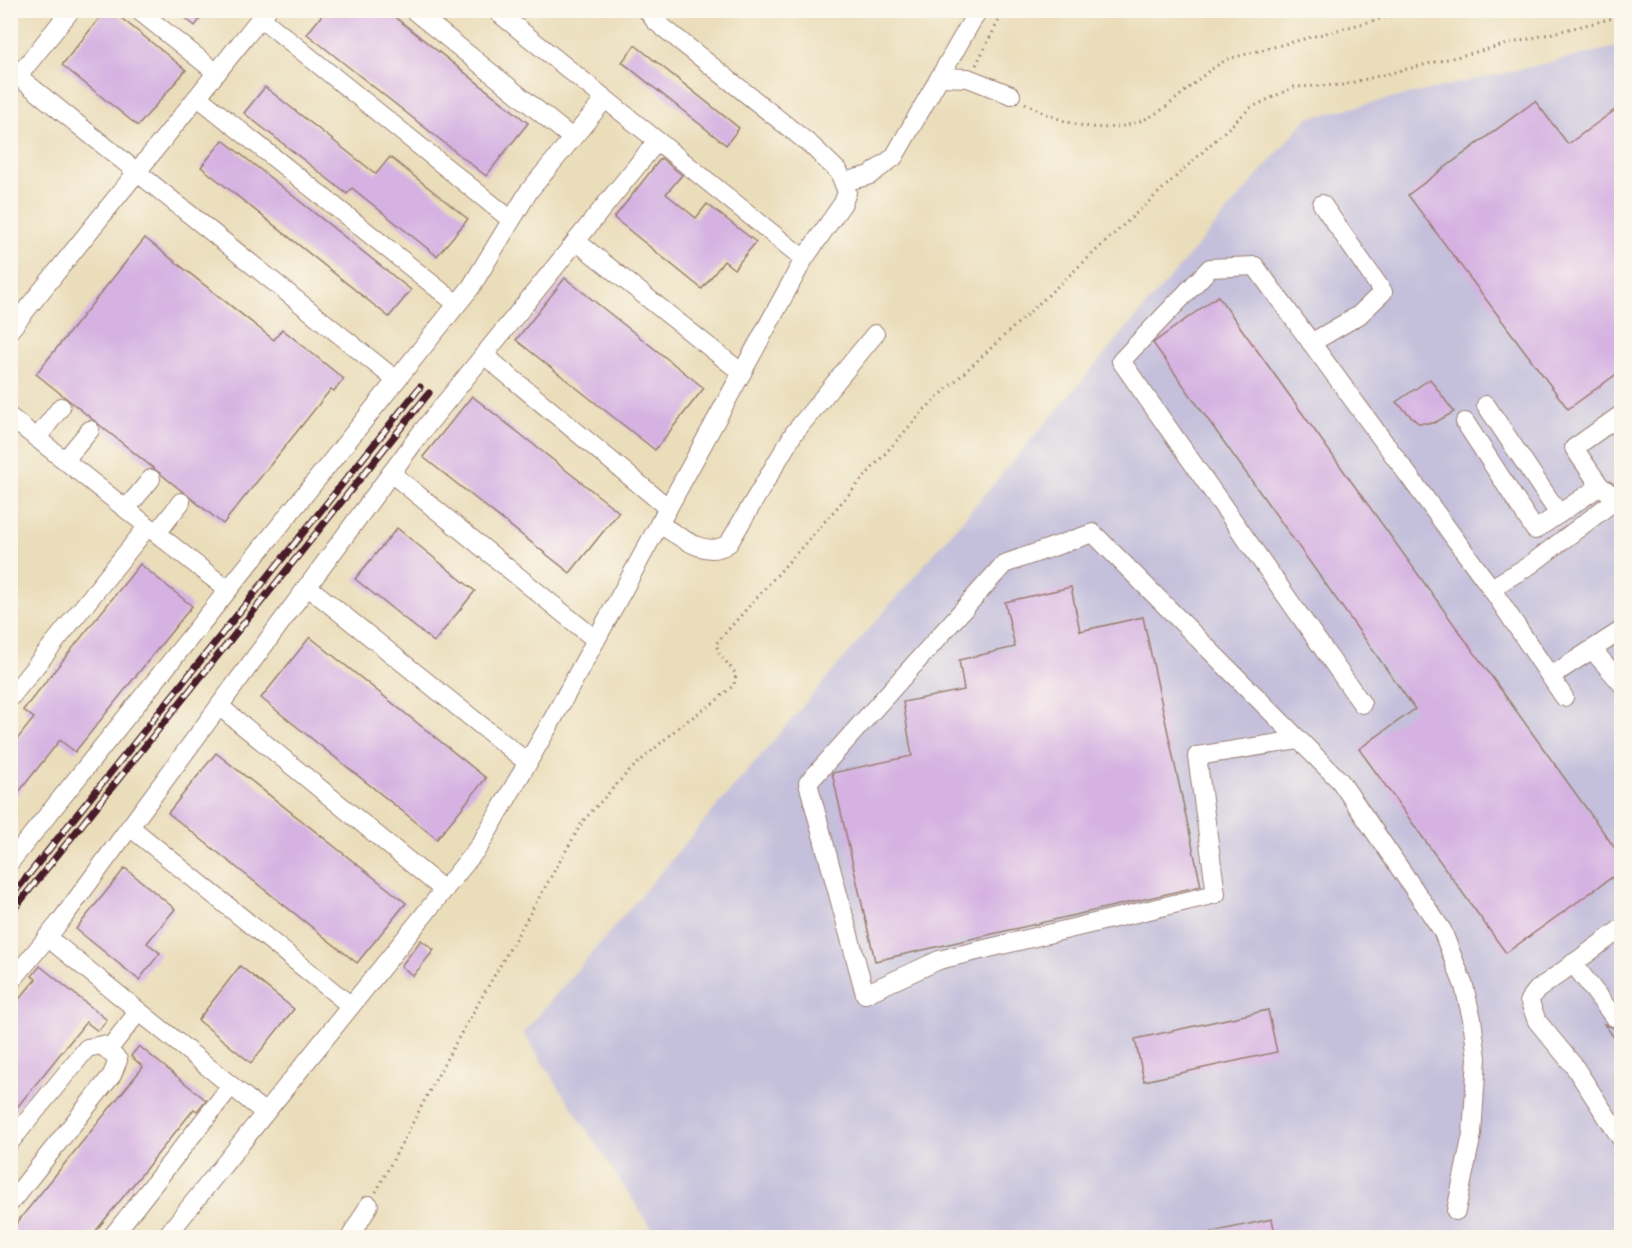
<svg xmlns="http://www.w3.org/2000/svg" width="1632" height="1248" viewBox="0 0 1632 1248" font-family="'Libre Bodoni',serif">
<rect width="100%" height="100%" fill="#fbf7ec"/>
<filter id="ink" filterUnits="userSpaceOnUse"><feTurbulence type="fractalNoise" baseFrequency=".0167" numOctaves="2"/><feDisplacementMap in="SourceGraphic" scale="12" xChannelSelector="R" yChannelSelector="G"/><feConvolveMatrix kernelMatrix="1 2 1 2 8 2 1 2 1" color-interpolation-filters="sRGB"/></filter>
<filter id="wash" filterUnits="userSpaceOnUse"><feTurbulence type="fractalNoise" baseFrequency=".008" numOctaves="4" result="noise"/><feDisplacementMap in="SourceGraphic" scale="24" xChannelSelector="R" yChannelSelector="G"/><feGaussianBlur stdDeviation="1.35" result="paint"/><feColorMatrix in="noise" values="0 0 0 0 0 0 0 0 0 0 0 0 0 0 0 0 0 1.4 0 .05"/><feComposite in="paint" operator="in"/></filter>
<g filter="url(#wash)">
<rect width="100%" height="100%" fill="#eaddba"/>
<!-- industrial -->
<path fill="#c4c0db" d="M1621,46V1237H657L523,1033L1307,118Z"/>
<g id="blocks">
<!-- building -->
<g fill="#d6b2e2">
<path d="M106,10H111L186,70L138,126L62,65Z"/>
<path d="M176,10H207L195,26Z"/>
<path d="M326,10H386L528,123L486,176L307,34Z"/>
<path d="M635,45L739,128L726,145L622,62Z"/>
<path d="M265,87L376,174L390,157L468,219L437,256L352,188L347,194L244,113Z"/>
<path d="M1535,101L1568,144L1622,105V370L1568,409L1408,195Z"/>
<path d="M223,140L411,290L389,317L201,167Z"/>
<path d="M661,158L682,175L666,194L696,218L707,204L756,242L734,269L724,261L702,289L614,218Z"/>
<path d="M145,238L274,340L282,329L344,379L334,391L331,389L223,524L36,374Z"/>
<path d="M565,278L704,388L655,450L516,340Z"/>
<path d="M1218,296L1622,858V870L1506,953L1359,749L1415,709L1153,343Z"/>
<path d="M1430,379L1454,412L1434,423H1418L1396,402Z"/>
<path d="M472,396L619,512L570,573L423,457Z"/>
<path d="M397,528L475,591L434,642L355,579Z"/>
<path d="M140,564L192,606L75,752L60,740L10,803V748L34,718L23,710Z"/>
<path d="M1071,587L1080,631L1143,617L1201,886L875,961L832,773L912,756L903,702L964,690L959,660L1015,647L1005,602Z"/>
<path d="M310,637L486,778L437,839L261,698Z"/>
<path d="M216,753L406,903L357,963L168,813Z"/>
<path d="M125,868L175,909L147,943L160,953L139,980L76,929Z"/>
<path d="M421,940L434,950L413,976L401,966Z"/>
<path d="M40,966L107,1020L98,1031L86,1022L10,1116V1010L36,979L32,976Z"/>
<path d="M240,966L294,1009L251,1063L198,1020Z"/>
<path d="M1268,1010L1277,1052L1144,1081L1135,1039Z"/>
<path d="M1604,1024L1615,1028L1622,1025V1048Z"/>
<path d="M139,1046L206,1100L197,1111L194,1109L90,1238H10V1231L143,1067L131,1056Z"/>
<path d="M1272,1219L1276,1238H1212V1232Z"/>
</g>
</g>
</g>
<g filter="url(#ink)">
<use href="#blocks" fill-opacity="0" stroke="#9a7e72" stroke-width="1.5"/>
<g fill="none" stroke-linecap="round" stroke-linejoin="round">
<!-- minor casing -->
<g stroke="#9a7e72" stroke-width="20">
<g id="minor">
<path d="M138,10L217,73"/>
<path d="M413,10L572,138"/>
<path d="M495,10L804,259"/>
<path d="M261,18L510,219"/>
<path d="M10,70L396,380"/>
<path d="M18,76L71,10"/>
<path d="M940,77L968,78L1011,95"/>
<path d="M198,97L457,304"/>
<path d="M844,182L870,175L894,157L978,10"/>
<path d="M576,241L742,373"/>
<path d="M10,330L267,10"/>
<path d="M1311,343L1359,315L1383,292L1322,204"/>
<path d="M484,355L668,508"/>
<path d="M1486,405L1559,514L1600,486L1617,498"/>
<path d="M10,417L228,590"/>
<path d="M1465,422L1535,530L1559,514"/>
<path d="M37,438L61,407"/>
<path d="M65,460L90,430"/>
<path d="M391,473L596,640"/>
<path d="M1600,486L1574,448L1622,414"/>
<path d="M126,509L151,479"/>
<path d="M659,524C680,536 706,560 729,543L794,433L875,334"/>
<path d="M157,533L181,502"/>
<path d="M307,586L528,763"/>
<path d="M1595,648L1597,655L1622,684"/>
<path d="M1551,676L1622,630"/>
<path d="M1564,697L1491,588L1530,565L1622,495"/>
<path d="M10,698L148,526"/>
<path d="M1362,704L1121,361L1210,268L1255,266L1491,588"/>
<path d="M219,706L444,890"/>
<path d="M1298,740L1197,756L1216,894L939,960L865,994L808,783L1004,564L1093,533L1340,781L1442,930L1464,986L1472,1019L1477,1058L1472,1134L1456,1211"/>
<path d="M130,827L351,1006"/>
<path d="M10,862L471,287L529,191L605,99"/>
<path d="M1622,928L1537,990L1529,1000L1537,1021L1574,1066L1622,1140"/>
<path d="M47,937L265,1113"/>
<path d="M1573,963L1614,1017"/>
<path d="M10,983L59,923L420,434L657,141"/>
<path d="M108,1050L139,1011"/>
<path d="M10,1142L87,1048L102,1045L118,1060L112,1075L10,1203"/>
<path d="M111,1238L231,1086"/>
<path d="M165,1238L480,845L550,724L804,259L843,203L847,192L839,172L812,146L655,21L647,10"/>
<path d="M350,1238L369,1205"/>
</g>
</g>
<!-- path -->
<g stroke="#9a7e72" stroke-width="3" stroke-dasharray="1.5 4.5" stroke-linecap="butt">
<path d="M976,65L1004,10"/>
<path d="M1025,103C1071,129 1121,141 1167,106C1188,90 1205,71 1228,59L1413,10"/>
<path d="M376,1192L447,1058L583,821L627,773L681,725L716,701L734,685L736,674L719,653L716,644L719,640L924,410L1250,108L1294,87L1342,85L1622,16"/>
</g>
<!-- minor -->
<use href="#minor" stroke="#fff" stroke-width="18"/>
<!-- rail casing -->
<g stroke="#4a1f2b" stroke-width="7">
<g id="rail">
<path d="M10,898L420,387"/>
<path d="M10,914L429,393"/>
</g>
</g>
<!-- rail -->
<use href="#rail" stroke="#fbf7ec" stroke-width="4.5" stroke-dasharray="14" stroke-linecap="butt"/>
</g>
</g>
<!-- margin -->
<rect width="1632" height="1248" fill="none" stroke="#fbf7ec" stroke-width="36"/>
</svg>
